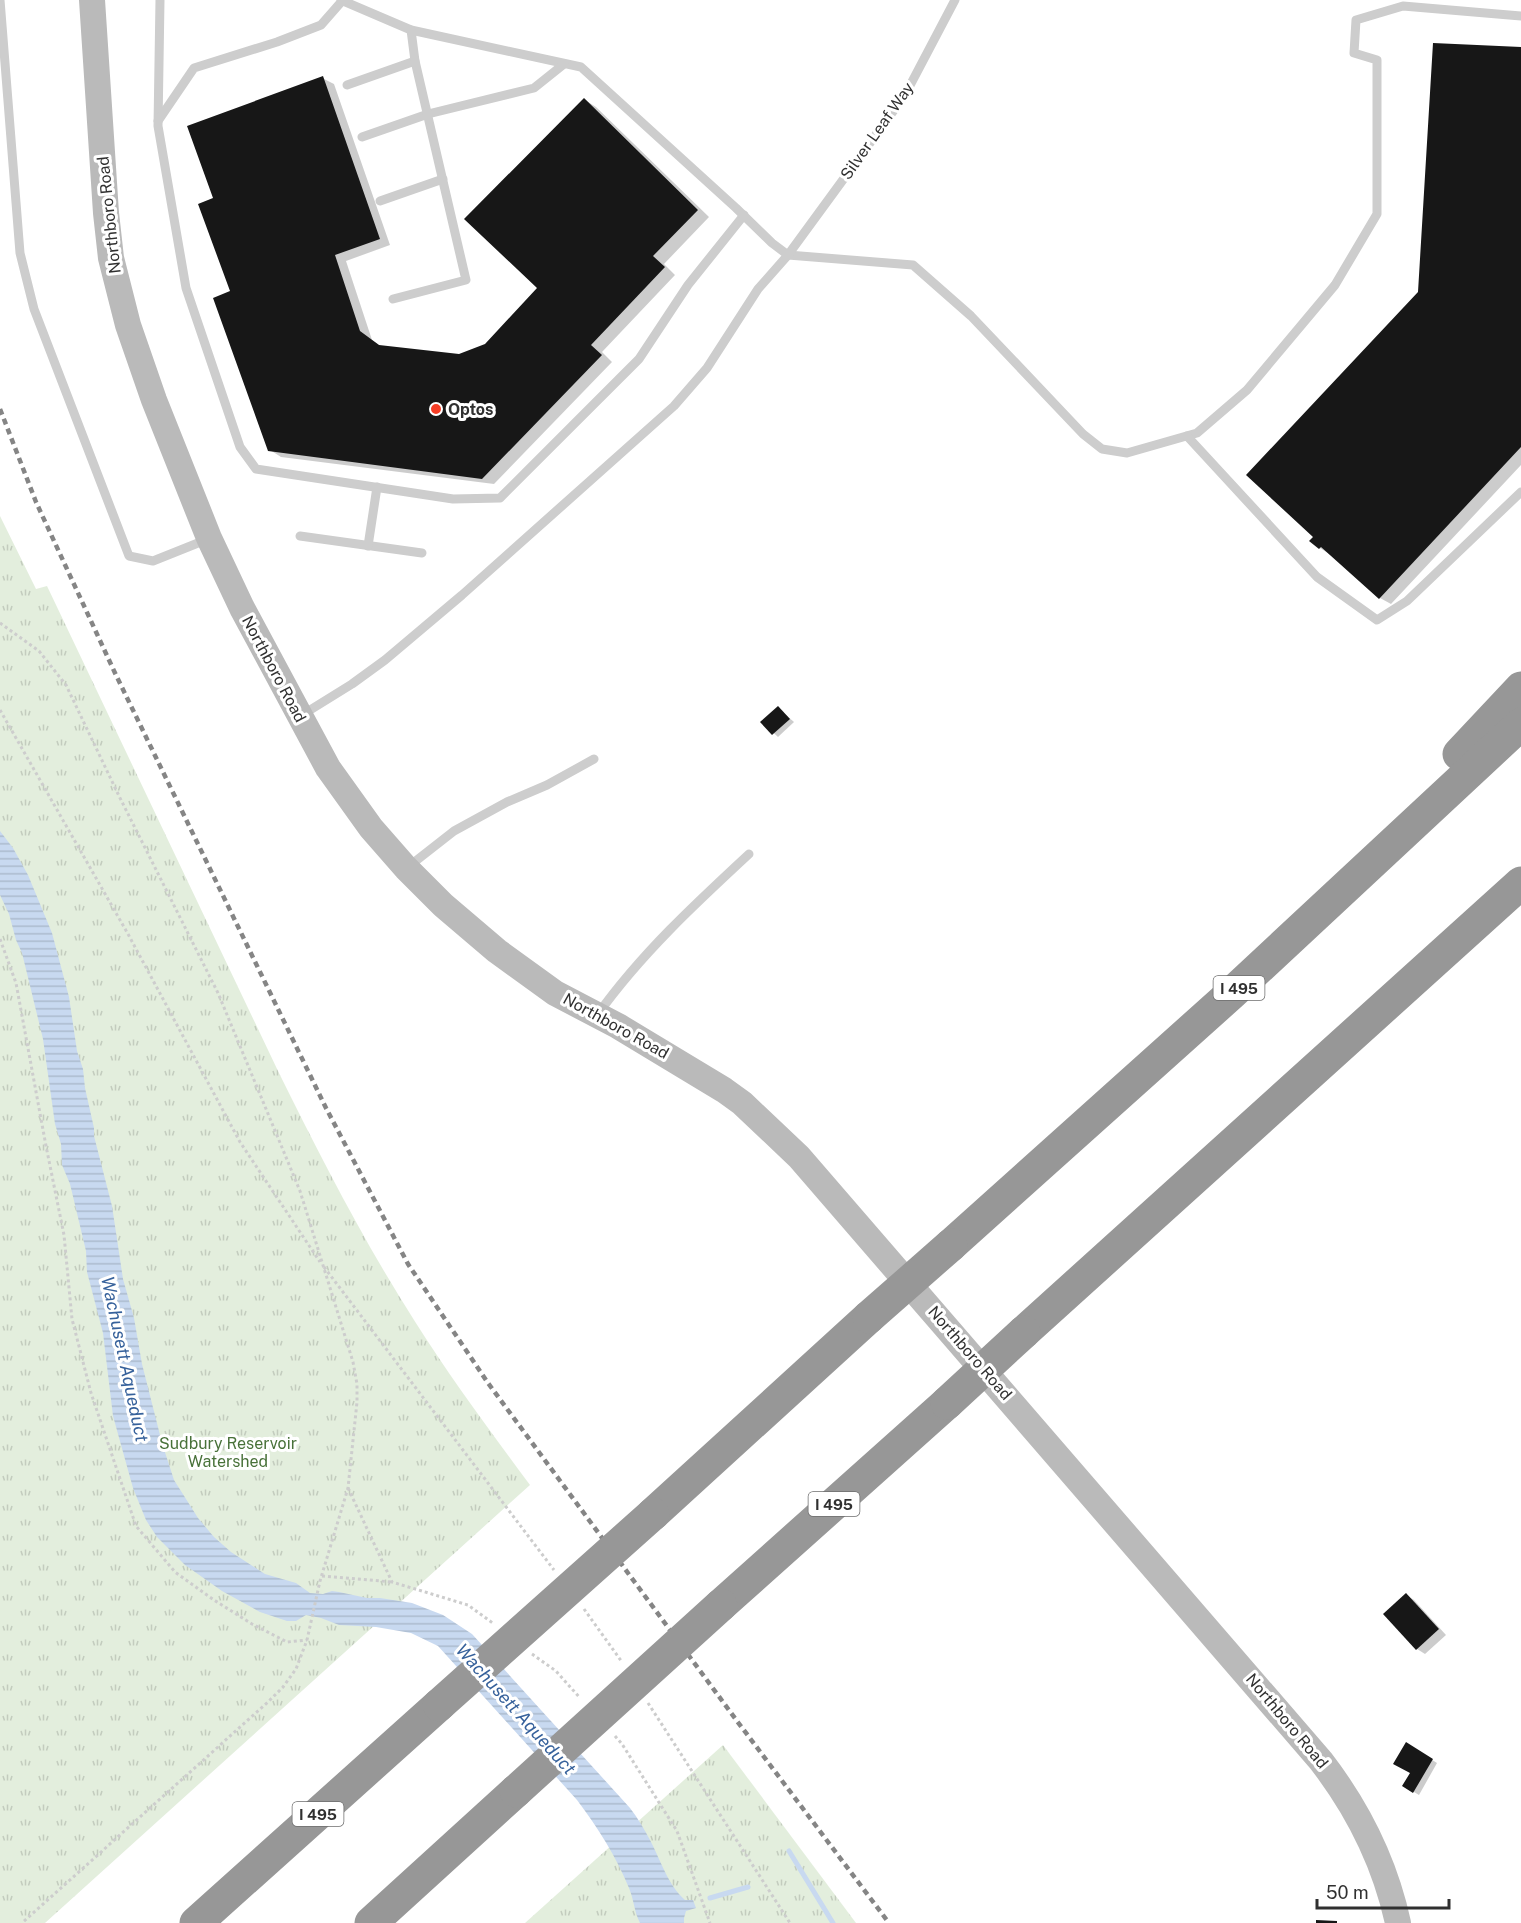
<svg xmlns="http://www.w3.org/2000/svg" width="1521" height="1923" viewBox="0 0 1521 1923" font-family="'Public Sans',sans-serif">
<defs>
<pattern id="park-tufts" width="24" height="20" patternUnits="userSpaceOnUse" patternTransform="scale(1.5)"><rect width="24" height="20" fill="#e3eedd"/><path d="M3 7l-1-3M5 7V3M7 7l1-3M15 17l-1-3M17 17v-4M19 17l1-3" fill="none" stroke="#c3ccbe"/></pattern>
<pattern id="water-rules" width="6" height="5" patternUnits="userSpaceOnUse" patternTransform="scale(1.5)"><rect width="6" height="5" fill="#c8d9f0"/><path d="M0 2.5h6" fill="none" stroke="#acbbce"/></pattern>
</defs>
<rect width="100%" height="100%" fill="#fff"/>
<!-- park -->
<g fill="url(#park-tufts)">
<path d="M0,516L36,589L47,586L278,1071C320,1156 363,1240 414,1320C450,1377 490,1431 530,1485L45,1923H0Z"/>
<path d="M723,1745L856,1923H525Z"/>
</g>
<!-- water -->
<path fill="url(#water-rules)" d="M0,831L13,848L28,875L52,933L69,997L77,1051L83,1069L85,1088L94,1128V1136L112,1206L123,1279L134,1318L142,1364L162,1443L174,1480L198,1518L214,1537L231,1552L265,1574L296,1583L310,1593L323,1594L332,1591L339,1592L367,1598H380L412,1603L443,1615L472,1634L630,1808C638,1818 644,1829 650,1840C661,1861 668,1885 685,1900H693L696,1908L686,1911L684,1918V1923H640C634,1911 634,1900 629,1888C616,1856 598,1828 577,1800L438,1646L411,1633L376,1627L339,1625L321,1618L306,1615L296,1621H287L260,1612L222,1591L185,1565L157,1537L146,1520L133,1488L113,1416L103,1333L87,1272L86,1251L70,1184L62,1165L61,1144L55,1124L43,1039L22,953L16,940L9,914L0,895Z"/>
<!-- shadow -->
<g fill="#0003">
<path d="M1521,48V465L1391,604L1380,598L1331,555L1320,548Z"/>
<path d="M322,78L334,84L390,245L346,261L372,340L382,347L459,356L485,345L539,288L585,100L596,107L709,217L664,264L675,275L602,352L612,362L494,484L281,457L270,450L232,292L215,199Z"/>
<path d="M778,708L794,722L778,737L762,722Z"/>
<path d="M1406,1595L1414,1600L1446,1635L1425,1654L1417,1649Z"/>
<path d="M1407,1744L1437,1763L1419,1795L1404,1786L1412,1772Z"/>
</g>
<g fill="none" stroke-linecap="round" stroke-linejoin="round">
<!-- stream -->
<g stroke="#c8d9f0" stroke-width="5">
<path d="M789,1851L833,1923"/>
<path d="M710,1898L748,1887"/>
</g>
</g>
<!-- building -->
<g fill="#171717">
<path d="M1433,43L1521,47V447L1379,599L1321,547L1319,549L1309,541L1313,537L1246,475L1418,292Z"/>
<path d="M323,76L380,239L335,255L360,331L379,345L459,354L485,344L537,288L464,219L584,98L698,210L653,256L665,267L591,345L602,355L482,479L268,451L213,298L230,291L198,204L213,198L187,126Z"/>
<path d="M778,706L790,719L772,735L760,722Z"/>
<path d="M1406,1593L1439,1629L1416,1650L1383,1614Z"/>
<path d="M1406,1742L1433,1759L1413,1793L1402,1786L1410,1773L1393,1764Z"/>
<path d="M1316,1920L1337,1921V1923H1316Z"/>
</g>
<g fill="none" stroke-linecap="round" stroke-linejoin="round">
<!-- path -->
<g stroke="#cdcdcd" stroke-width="3" stroke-dasharray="3 3" stroke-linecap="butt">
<path d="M0,623L39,651L66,685L119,796L218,993L300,1191L353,1362L357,1384V1402L348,1488L320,1581L307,1640L296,1669L283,1687L268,1702L22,1923"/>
<path d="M0,710L128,934L240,1142L320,1262"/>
<path d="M0,939L16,983L46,1146L64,1235L72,1319L91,1393L136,1526L175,1572L214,1600L252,1624L287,1642L307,1640"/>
<path d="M324,1267L554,1570"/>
<path d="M348,1488L392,1582L468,1605L494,1624"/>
<path d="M322,1576L392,1582"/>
<path d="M584,1609L622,1662"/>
<path d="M532,1654L556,1671L580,1698"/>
<path d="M648,1703L790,1923"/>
<path d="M615,1736L622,1744L677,1831L710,1923"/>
</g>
<!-- lane -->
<g stroke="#cdcdcd" stroke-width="9">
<path d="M0,0L20,253L34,309L129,556L153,561L208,539"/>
<path d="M160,0L158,126L186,288L240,447L256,469L453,499L500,498L639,359L688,285L744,215"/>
<path d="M341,0L411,30L581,67L736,208L772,243L788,255L913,265L971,316L1083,434L1102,449L1127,453L1197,433L1247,390L1335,285L1377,214V60L1354,53L1356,20L1403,6L1521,16"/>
<path d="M347,85L415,61"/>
<path d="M158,121L194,68L277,42L321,25L342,1"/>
<path d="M362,137L428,114L534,88L564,64"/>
<path d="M380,201L443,179"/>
<path d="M393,299L466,280L415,61L411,30"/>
<path d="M1187,436L1317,577L1377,620L1407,601L1521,492"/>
<path d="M300,536L422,553"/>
<path d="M368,546L377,487"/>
<path d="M302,715L352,684L385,660L462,595L674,406L707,368L758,289L788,255L905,95L955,0"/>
<path d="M408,867L454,831L507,802L547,785L594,759"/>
<path d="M598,1014C641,954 695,904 749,854"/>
</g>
<!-- secondary -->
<path stroke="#bababa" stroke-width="26" d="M92,0L106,213L111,258L128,325L154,400L209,538L242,608L328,768L371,828L406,868L443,905L497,951L555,993L618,1026L724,1090L742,1103L799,1157L1321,1761C1358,1809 1385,1863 1398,1923"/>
<!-- highway -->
<g stroke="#979797" stroke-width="33">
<path d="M1459,754L1521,688"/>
<path d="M951,1245L1232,993L1521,724"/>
<path d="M1024,1332L1521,883"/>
<path d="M653,1514L869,1317"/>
<path d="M721,1605L947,1403"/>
<path d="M196,1923L439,1705"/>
<path d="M371,1923L516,1791"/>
</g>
<!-- rail -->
<path stroke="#858585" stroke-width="4.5" stroke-dasharray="6 4.5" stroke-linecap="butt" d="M0,409L36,502L115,673L326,1108L408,1264L488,1383L737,1721L889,1923"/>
<!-- highway-bridge -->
<g stroke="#979797" stroke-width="33">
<path d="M869,1317L951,1245"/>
<path d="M947,1403L1024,1332"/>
<path d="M439,1705L653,1514"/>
<path d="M516,1791L721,1605"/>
</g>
</g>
<!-- markers -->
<circle fill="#f53c24" stroke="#fff" stroke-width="2" cx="436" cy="409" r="6"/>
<g text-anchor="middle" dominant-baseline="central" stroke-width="6" stroke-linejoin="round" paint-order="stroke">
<!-- shield labels -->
<g fill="#fff" stroke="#6e6e6e" stroke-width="1.5">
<rect x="1213.5" y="976" width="51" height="24" rx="4.5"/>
<rect x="808.5" y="1492" width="51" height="24" rx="4.5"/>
<rect x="292.5" y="1802" width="51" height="24" rx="4.5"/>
</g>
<g font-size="15" font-weight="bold" fill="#303030">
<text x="1239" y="988">I 495</text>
<text x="834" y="1504">I 495</text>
<text x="318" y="1814">I 495</text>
</g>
<!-- street labels -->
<g font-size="16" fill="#303030" stroke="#fff">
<text transform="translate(877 131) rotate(-55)">Silver Leaf Way</text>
<text transform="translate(109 215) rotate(-96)">Northboro Road</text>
<text transform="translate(274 669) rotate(62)">Northboro Road</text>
<text transform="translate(616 1026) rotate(29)">Northboro Road</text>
<text transform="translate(970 1353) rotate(49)">Northboro Road</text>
<text transform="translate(1287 1721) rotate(50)">Northboro Road</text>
</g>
<!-- poi labels -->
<g font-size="16" font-weight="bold" fill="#303030" stroke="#fff" text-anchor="start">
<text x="448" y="409">Optos</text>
</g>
<!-- park labels -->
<g font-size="16" fill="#487139" stroke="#fff">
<text x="228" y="1443">Sudbury Reservoir<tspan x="228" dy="18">Watershed</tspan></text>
</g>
<!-- water labels -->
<g font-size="18" font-style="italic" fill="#36619b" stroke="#fff">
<text transform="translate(125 1359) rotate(78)">Wachusett Aqueduct</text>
<text transform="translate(516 1709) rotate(48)">Wachusett Aqueduct</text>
</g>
</g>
<!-- scale -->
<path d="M1317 1899v9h132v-9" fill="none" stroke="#303030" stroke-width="3"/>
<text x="1326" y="1899" font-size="18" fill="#303030" stroke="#ffffff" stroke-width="4.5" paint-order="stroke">50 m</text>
</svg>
